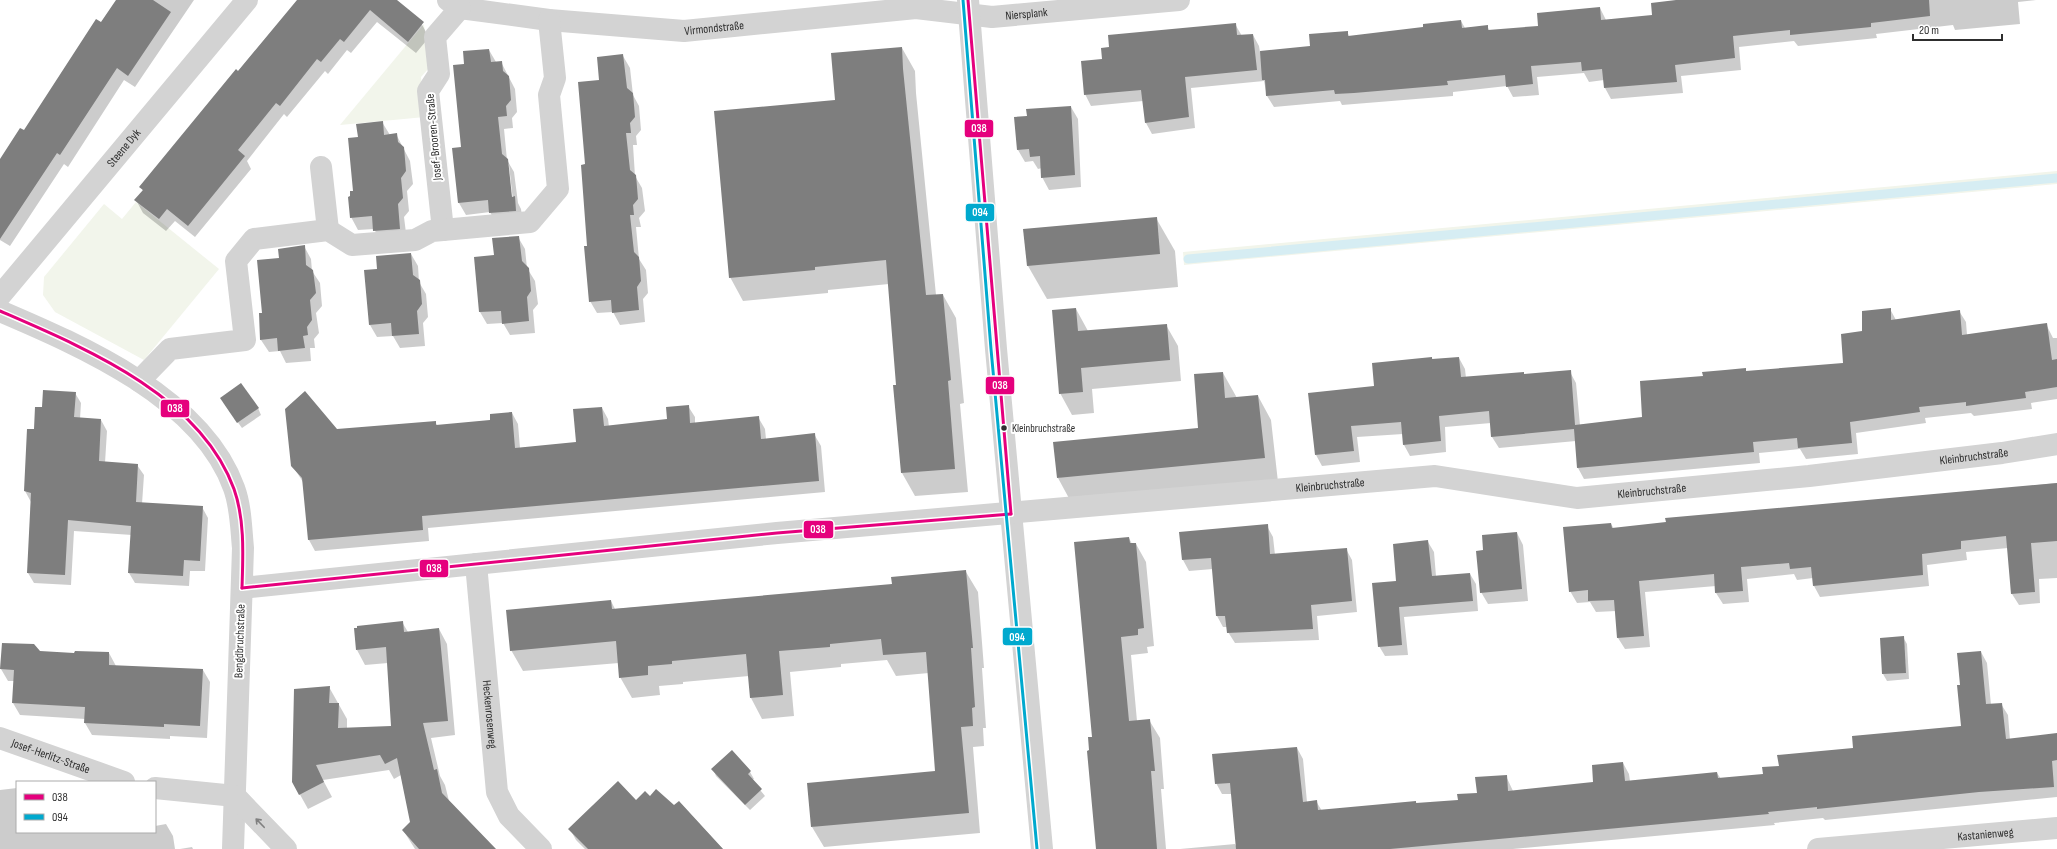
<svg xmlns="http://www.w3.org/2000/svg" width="2057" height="849" viewBox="0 0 2057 849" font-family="'Sofia Sans Condensed',sans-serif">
<rect width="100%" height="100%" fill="#fff"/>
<!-- green -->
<g fill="#f2f5eb">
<path d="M424,24L429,68L421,77L425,117L340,125Z"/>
<path d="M2057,171V184L1184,265L1183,252Z"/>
<path d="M136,202L219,269L144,360L55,312L43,295L44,277L104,204L122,219Z"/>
</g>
<!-- shadow -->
<g fill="#0003" fill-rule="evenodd">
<path d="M117,0H194L135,87L124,80L68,167L64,164L10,246L0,240V160L24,132Z"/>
<path d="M298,0H396L419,19L426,32V41L416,53L377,22L351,53L347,50L328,74L325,71L287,117L284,114L247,161L251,169L195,237L175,221L166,231L143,213L136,200L143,191L141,187Z"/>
<path d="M1691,0H2036L2018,2L2020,24L1955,30L1953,25L1876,34L1877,38L1798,46L1794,41L1739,47L1741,70L1681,76L1683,93L1611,99L1605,88L1604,80L1589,82L1584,73L1537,77L1539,95L1513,97L1507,86L1453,92V96L1342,105L1340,101L1274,107L1267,96L1264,81L1191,88L1195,128L1152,134L1146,123L1143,101L1091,106L1085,94L1103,60L1235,24L1242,36L1253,35L1259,46L1260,52L1311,47L1347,32L1350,37L1424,28L1461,21L1465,28L1487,26L1490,31L1539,27L1600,8L1606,20L1653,16Z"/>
<path d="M902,48L915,71L916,93L936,295H943L956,318L964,403L960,404L968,492L915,496L902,473L894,386H898L889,284L828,290V293L743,301L730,277L836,101Z"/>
<path d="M489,50L496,62H501L515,89L517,112L512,118L513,128L504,129L507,160L514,172L518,203L521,209L523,223L497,225L490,212L466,215L459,203L465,65ZM507,163L509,165L513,201L511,202Z"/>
<path d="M623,56L630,68L633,95L639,106L641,130L636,136L637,145H633L635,176L642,188L645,211L639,218L641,227H636L639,259L646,270L648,293L643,299L645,322L620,325L613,312L597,313L590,301L586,165L600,81Z"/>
<path d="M1071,107L1078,119L1081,187L1049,190L1042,177V168L1038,169L1033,161L1025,162L1018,150L1028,117Z"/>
<path d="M382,122L390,135L396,134L410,161L413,184L407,191L409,211L404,217L407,241L382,243L374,229L358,230L351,217L359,138Z"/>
<path d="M1156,218L1175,251L1178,287L1047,299L1028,266L1024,230Z"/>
<path d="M518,237L525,249L527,268L535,281L538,304L533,310L535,333L510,335L503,323L487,324L480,312L475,258L495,256Z"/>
<path d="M304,246L311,259L312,271L320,283L322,306L316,313L319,333L314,339L315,348H310L311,361L286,363L280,351L269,352L261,340L263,314L280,259Z"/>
<path d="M411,254L418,266L419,282L426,294L428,317L423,323L425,346L400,348L393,336L377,337L370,325L365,271L378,270Z"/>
<path d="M1076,309L1088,331L1166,325L1178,346L1181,381L1092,389L1094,413L1072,415L1060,393Z"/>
<path d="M1890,309L1896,320L1959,311L1966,322L1967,335L2046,324L2053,338H2057V399L2031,403L2032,409L1974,416L1971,413L1925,418L1926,423L1856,433L1858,454L1806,459L1800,449L1759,453L1760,463L1584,479L1578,468L1576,441L1499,448L1492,437L1491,423L1445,427L1446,452L1410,456L1404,445L1403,434L1357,437L1360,462L1322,466L1316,455L1375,387L1432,358L1433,360L1459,358L1465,369L1466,378L1523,373L1525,375L1570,372L1576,383L1580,425L1643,418L1704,377L1745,369L1747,372L1844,364L1863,332Z"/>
<path d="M1223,373L1237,398L1258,396L1271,420L1278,482L1071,502L1058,478L1199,429Z"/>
<path d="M75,393L81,403L80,419L101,420L107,431L105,463L137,465L144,475L142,504L202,507L208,518L205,571H190L189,586L135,583L129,573L132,535L74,531L71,585L34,583L28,573L31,502L25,491L35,430L43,408Z"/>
<path d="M225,405L258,408L261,415L242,428Z"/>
<path d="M688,406L695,417V424L758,417L765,429L766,439L814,434L821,446L825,492L428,528L429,541L315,551L309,540L303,482L292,465L337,431L435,422L438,426L492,421L512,413L518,424L520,448L577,443L602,408L608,419L609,427L668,420Z"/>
<path d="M2057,483V578L2039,579L2040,603L2019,605L2012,594L2008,548L1966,552L1967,560L1927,565L1929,586L1820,597L1814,586L1813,578L1797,580L1794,574L1747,579L1749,602L1723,604L1716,593V586L1645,592L1650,647L1625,649L1618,638L1616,611L1596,612L1590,602L1577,603L1570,591L1611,524L1614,529Z"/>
<path d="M1267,526L1273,537L1275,555L1346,549L1352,560L1357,612L1317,616L1319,640L1235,643L1228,632V627H1223L1217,616L1213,569L1189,571L1183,560L1180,533Z"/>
<path d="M1517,533L1523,545L1528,601L1488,604L1481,592L1484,551Z"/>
<path d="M1129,538L1132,544H1136L1146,562L1154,646L1147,647L1148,653L1131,655L1137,721L1149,720L1160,738L1164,789H1161L1166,849H1097L1090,751Z"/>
<path d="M1428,542L1434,552L1436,576L1470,574L1476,584L1478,611L1404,617L1408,655L1385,656L1379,646L1397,582Z"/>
<path d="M966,572L978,592L984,668H982L986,728H983L984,746L973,747L980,833L824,847L812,827L936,772L929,673L896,676L887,660L841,664V667L790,672L794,716L762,719L751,698L749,676L683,682V684L659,686L660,695L632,698L620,677L619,663L523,671L511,650L611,601L615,609L893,585Z"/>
<path d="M402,622L408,632L439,629L447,644L455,735L431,738L440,776L445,785L449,801L495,849H415L403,830L411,823L401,775L394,779L389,770L323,780L332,797L308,809L293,782L329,687L347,719V729L392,727L388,663L365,665L357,650Z"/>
<path d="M1903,637L1907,644L1909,679L1887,681L1883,674L1881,639Z"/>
<path d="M40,652L75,654L109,653L116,666L203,670L210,682L207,738L170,736V739L92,735L85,723V719L20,715L13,703L14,681H8L1,669Z"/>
<path d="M1981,652L1987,663L1991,705L2001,704L2008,715L2010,740L2057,734V797L1825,820L1823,818L1774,823L1775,825L1513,849H1180L1235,844L1237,848L1232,794H1222L1216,783L1297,748L1303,759L1307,802L1316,801L1322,811L1416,802L1417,804L1459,801L1478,794L1506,776L1513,791L1594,783L1623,763L1629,774L1630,781L1717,773L1721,779L1764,775L1780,767L1854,749L1962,727L1961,686Z"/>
<path d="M732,752L750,772L754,779L752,780L765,796L750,810L716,776L713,769Z"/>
<path d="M17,788V832H155V826L166,824L173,836L175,849H0V790Z"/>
<path d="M650,797L674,806L679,802L723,849H585L576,840L570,829Z"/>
<path d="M192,847L193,849H180Z"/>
</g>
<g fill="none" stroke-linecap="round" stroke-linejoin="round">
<!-- stream -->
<path stroke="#d6edf3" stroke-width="9" d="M1188,259L2057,178"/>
</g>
<!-- building -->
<g fill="#7e7e7e">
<path d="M116,0H153L171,12L128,76L117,68L60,155L57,153L0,239V159L20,128L24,130L96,19L101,22Z"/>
<path d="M297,0H397L424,22L408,42L370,10L344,42L340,39L321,62L317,59L280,106L276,103L238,150L245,156L188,226L167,209L159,219L134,200L143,190L139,187L236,69L238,71Z"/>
<path d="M1676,0H1929L1930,16L1871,23V27L1790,35V30L1733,36L1735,58L1675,65L1677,82L1604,88L1602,69L1582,71L1581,62L1531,66L1533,84L1506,87L1505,75L1447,81L1448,85L1354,93L1335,94L1334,90L1266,96L1265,80H1262L1260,51L1310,46L1309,34L1348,31V36L1423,27V24L1461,20L1462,28L1488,25V30L1538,26L1537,13L1600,7L1601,20L1652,15L1651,3Z"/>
<path d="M1236,23L1237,35L1253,34L1257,70L1185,77L1189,117L1145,123L1141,90L1084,95L1081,61L1102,59L1101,48L1109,47L1108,35Z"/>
<path d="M902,47L903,69L926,295L943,294L951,380L948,381L955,469L901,473L893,385H896L886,260L815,267V270L729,278L714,111L835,100L831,53Z"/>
<path d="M489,49L491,62L502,61L503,71L509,76L511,100L506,106L507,116L498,117L502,154L508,159L512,197L515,196L516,211L489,213L488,200L458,203L452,148L461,147L453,65L464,64L463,51Z"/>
<path d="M623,54L627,88L633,93L635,117L630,123L631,133H626L630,170L636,175L638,199L633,205L634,215H630L634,252L639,257L641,281L637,287L639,310L612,313L611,300L589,302L584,246H587L581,165L585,164L578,82L599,80L597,57Z"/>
<path d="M1071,106L1075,175L1041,178L1040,156L1030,157L1029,149L1017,150L1014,117L1027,116L1026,109Z"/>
<path d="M383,121L384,135L397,133L398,142L404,147L406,171L401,178L403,198L398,204L400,229L373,231L372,216L350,218L348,197L350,196V191H353L348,138L358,137L356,124Z"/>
<path d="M1157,217L1160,254L1027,266L1023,229Z"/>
<path d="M519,236L522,261L529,268L531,291L527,297L529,321L502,324L501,311L479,312L474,257L494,255L492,238Z"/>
<path d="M305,245L306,265L313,270L316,293L310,300L312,320L307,327L308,335L303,336L305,348L278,351L277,338L260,340L259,313H262L257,260L279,258L278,249Z"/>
<path d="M411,253L413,275L420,280L422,304L417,311L419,334L392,336L391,323L369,325L364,270L377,269L376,256Z"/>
<path d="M1076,308L1078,331L1167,324L1170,360L1081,368L1083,392L1059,394L1052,310Z"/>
<path d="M1891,308V320L1960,310L1962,335L2047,323L2052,360L2057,359V387L2025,392L2026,398L1966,406V402L1919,407L1920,412L1850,422L1852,443L1820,446L1798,448L1797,438L1753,442L1754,452L1577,468L1574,429L1491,437L1489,411L1439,416L1441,441L1403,445L1401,422L1351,426L1354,451L1315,455L1308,393L1374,386L1372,363L1432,357V359L1459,357L1461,377L1524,372V374L1571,370L1575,425L1642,417L1640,381L1703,376L1702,372L1725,370L1746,368V371L1843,363L1841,334L1862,331V311Z"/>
<path d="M1223,372L1225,398L1258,395L1265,458L1057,478L1053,442L1198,428L1194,374Z"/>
<path d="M241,383L259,408L237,423L220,398Z"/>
<path d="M43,390L76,392L74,417L101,419L99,461L138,464L136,502L203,506L200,561L184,560L183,576L128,573L131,526L68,520L65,575L27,573L31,493L24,491L27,429H34L35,407H42Z"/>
<path d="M305,391L337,429L436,421V425L490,420V414L512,412L515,448L576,442L573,409L602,407L604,426L667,419L666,407L689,405L690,423L759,416L761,439L815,433L819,481L422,516L423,530L308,540L302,478L291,466L285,409Z"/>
<path d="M2057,483V541L2031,543L2035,592L2011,594L2006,536L1961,541V549L1922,554L1923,575L1813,586L1811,567L1790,569L1789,563L1741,567L1743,591L1715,593L1714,574L1639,581L1644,636L1617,638L1614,600L1588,601V590L1569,592L1563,527L1611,523L1612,528L1666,522L1665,518Z"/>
<path d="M1268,524L1270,554L1347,548L1352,601L1311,605L1313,629L1227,633L1225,616H1216L1211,558L1182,560L1179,532Z"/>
<path d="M1517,532L1522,589L1480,593L1476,551L1483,550L1482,535Z"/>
<path d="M1129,537L1130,543H1136L1144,628L1138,629V635L1121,637L1125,678L1129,721L1150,719L1155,771H1151L1157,849H1096L1087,751L1089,750L1088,737H1092L1074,542Z"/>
<path d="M1428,540L1432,576L1470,573L1473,601L1399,607L1402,645L1378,647L1372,583L1396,581L1393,544Z"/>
<path d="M966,570L973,648H971L975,707L972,708L973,726L961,727L969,813L811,827L807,783L935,771L926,652L883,655L881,639L830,644V647L779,651L783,695L750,698L746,654L672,661V664L648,666V675L619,678L616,641L510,651L506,610L611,600L612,609L892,584L891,577Z"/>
<path d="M403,621L404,632L439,628L448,721L423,723L434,770L437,769L442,793L496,849H419L402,830L410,822L397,758L385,764L380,755L316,765L324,782L299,795L292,782L294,689L330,686L329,703H339L338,728L391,726L386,647L356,650L354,628H357V626Z"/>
<path d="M1904,636L1906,673L1882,674L1880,638Z"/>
<path d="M2,643L34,644L40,651L74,653L75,651L109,652V665L203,669L200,726L164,724V727L84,723L85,707L12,703L14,670L0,669Z"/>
<path d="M1981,651L1986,704L2002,703L2006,739L2057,733V760L2052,761L2054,787L1979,792L1817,809V807L1768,812L1769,814L1390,849H1236L1230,783L1215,784L1212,754L1297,747L1303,802L1317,800L1318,810L1416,801V803L1458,800L1457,794L1477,793L1475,777L1507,775L1508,791L1593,782L1592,765L1623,762L1625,781L1717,772L1718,778L1763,774L1762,767L1779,766L1777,755L1853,748L1852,736L1961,726L1957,685H1960L1957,653Z"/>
<path d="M732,750L751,771L748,774L762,789L745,805L711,769Z"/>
<path d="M618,781L636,800L645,791L650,796L656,789L674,805L679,801L723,849H588L568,829Z"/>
</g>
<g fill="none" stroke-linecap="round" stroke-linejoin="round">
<!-- minor -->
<g stroke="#d3d3d3" stroke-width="22">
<path id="s1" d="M448,0L460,8L549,20L684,31L916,8L992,17L1179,0"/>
<path d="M968,0L996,349L1042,849"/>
<path d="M321,167L328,230"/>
<path d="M443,230L428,91L439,74L435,37L460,8"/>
<path id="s2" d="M0,296L247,0"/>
<path d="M0,311C82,346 202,398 234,488C241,507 241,528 243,548L233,849"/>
<path d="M139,381L170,349L245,340L236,261L254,239L328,230L352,245L415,240L432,231L530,222L558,189L549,95L555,78L549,20"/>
<path id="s3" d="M476,564L497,792L509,816L541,849"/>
<path id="s4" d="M242,588L777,533L1435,476L1577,498L1809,476L2002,453L2057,444"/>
<path id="s5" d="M0,738L124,782"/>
<path d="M155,788L235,796L286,849"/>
<path id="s6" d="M1818,849L2057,828"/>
</g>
<!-- bus-1 casing -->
<g stroke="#fff" stroke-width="6">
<g id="bus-1">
<path d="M968,0L1011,514"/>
<path d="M0,311C85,348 200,395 234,489C245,520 243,556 242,588"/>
<path d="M242,588L777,533L1011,514"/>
</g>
</g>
<!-- bus-2 casing -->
<g stroke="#fff" stroke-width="6">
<path id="bus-2" d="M963,0L991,349L1037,849"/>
</g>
<!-- bus-1 -->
<use href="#bus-1" stroke="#e5007d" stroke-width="3"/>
<!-- bus-2 -->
<use href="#bus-2" stroke="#00a9ce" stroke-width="3"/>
</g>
<!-- one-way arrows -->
<defs><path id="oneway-shaft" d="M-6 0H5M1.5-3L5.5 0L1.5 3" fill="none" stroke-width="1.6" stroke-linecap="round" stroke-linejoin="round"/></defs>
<use stroke="#808080" href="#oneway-shaft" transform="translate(260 823) rotate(-134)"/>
<!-- markers -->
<circle fill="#2e2e2e" stroke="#fff" stroke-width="1.5" cx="1004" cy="428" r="3.5"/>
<g text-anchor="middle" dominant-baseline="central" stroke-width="4" stroke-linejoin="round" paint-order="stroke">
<!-- bus labels -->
<g font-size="11" fill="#2e2e2e" stroke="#fff" text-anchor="start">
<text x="1012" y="428">Kleinbruchstraße</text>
</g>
<!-- street labels -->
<g font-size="12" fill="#2e2e2e" stroke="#fff">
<text stroke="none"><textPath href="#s1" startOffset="584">Niersplank</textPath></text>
<text stroke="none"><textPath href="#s1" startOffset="270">Virmondstraße</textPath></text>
<text transform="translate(434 137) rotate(-95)">Josef-Brooren-Straße</text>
<text stroke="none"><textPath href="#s2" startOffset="193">Steene Dyk</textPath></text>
<text stroke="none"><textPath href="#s4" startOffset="1741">Kleinbruchstraße</textPath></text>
<text stroke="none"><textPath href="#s4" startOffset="1093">Kleinbruchstraße</textPath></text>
<text stroke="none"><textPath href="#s4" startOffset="1417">Kleinbruchstraße</textPath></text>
<text transform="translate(240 641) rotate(-88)">Bengdbruchstraße</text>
<text stroke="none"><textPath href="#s3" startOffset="151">Heckenrosenweg</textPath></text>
<text stroke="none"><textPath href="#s5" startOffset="54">Josef-Herlitz-Straße</textPath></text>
<text stroke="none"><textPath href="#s6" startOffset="168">Kastanienweg</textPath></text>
</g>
</g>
<g stroke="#fff" stroke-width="1.5">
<rect x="964" y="119" width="30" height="19" rx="4" fill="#e5007d"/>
<rect x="965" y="203" width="30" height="19" rx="4" fill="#00a9ce"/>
<rect x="985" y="376" width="30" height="19" rx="4" fill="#e5007d"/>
<rect x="160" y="399" width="30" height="19" rx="4" fill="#e5007d"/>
<rect x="803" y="520" width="31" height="19" rx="4" fill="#e5007d"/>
<rect x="419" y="559" width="30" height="19" rx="4" fill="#e5007d"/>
<rect x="1002" y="627" width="31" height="19" rx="4" fill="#00a9ce"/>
</g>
<g font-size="11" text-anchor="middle" font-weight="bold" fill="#fff">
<text x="979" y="132">038</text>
<text x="980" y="216">094</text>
<text x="1000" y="389">038</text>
<text x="175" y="412">038</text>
<text x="818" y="533">038</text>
<text x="434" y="572">038</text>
<text x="1017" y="641">094</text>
</g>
<!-- legend -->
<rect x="16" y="781" width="140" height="52" fill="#ffffff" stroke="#ababab"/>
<rect x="24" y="794" width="20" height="6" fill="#e5007d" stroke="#ababab"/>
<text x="52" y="801" font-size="12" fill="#2e2e2e">038</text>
<rect x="24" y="814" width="20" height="6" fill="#00a9ce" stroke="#ababab"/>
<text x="52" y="821" font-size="12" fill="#2e2e2e">094</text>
<!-- scale -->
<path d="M1913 34v6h89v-6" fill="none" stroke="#2e2e2e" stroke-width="2"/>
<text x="1919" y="34" font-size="12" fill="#2e2e2e" stroke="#ffffff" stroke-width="3" paint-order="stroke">20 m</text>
</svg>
